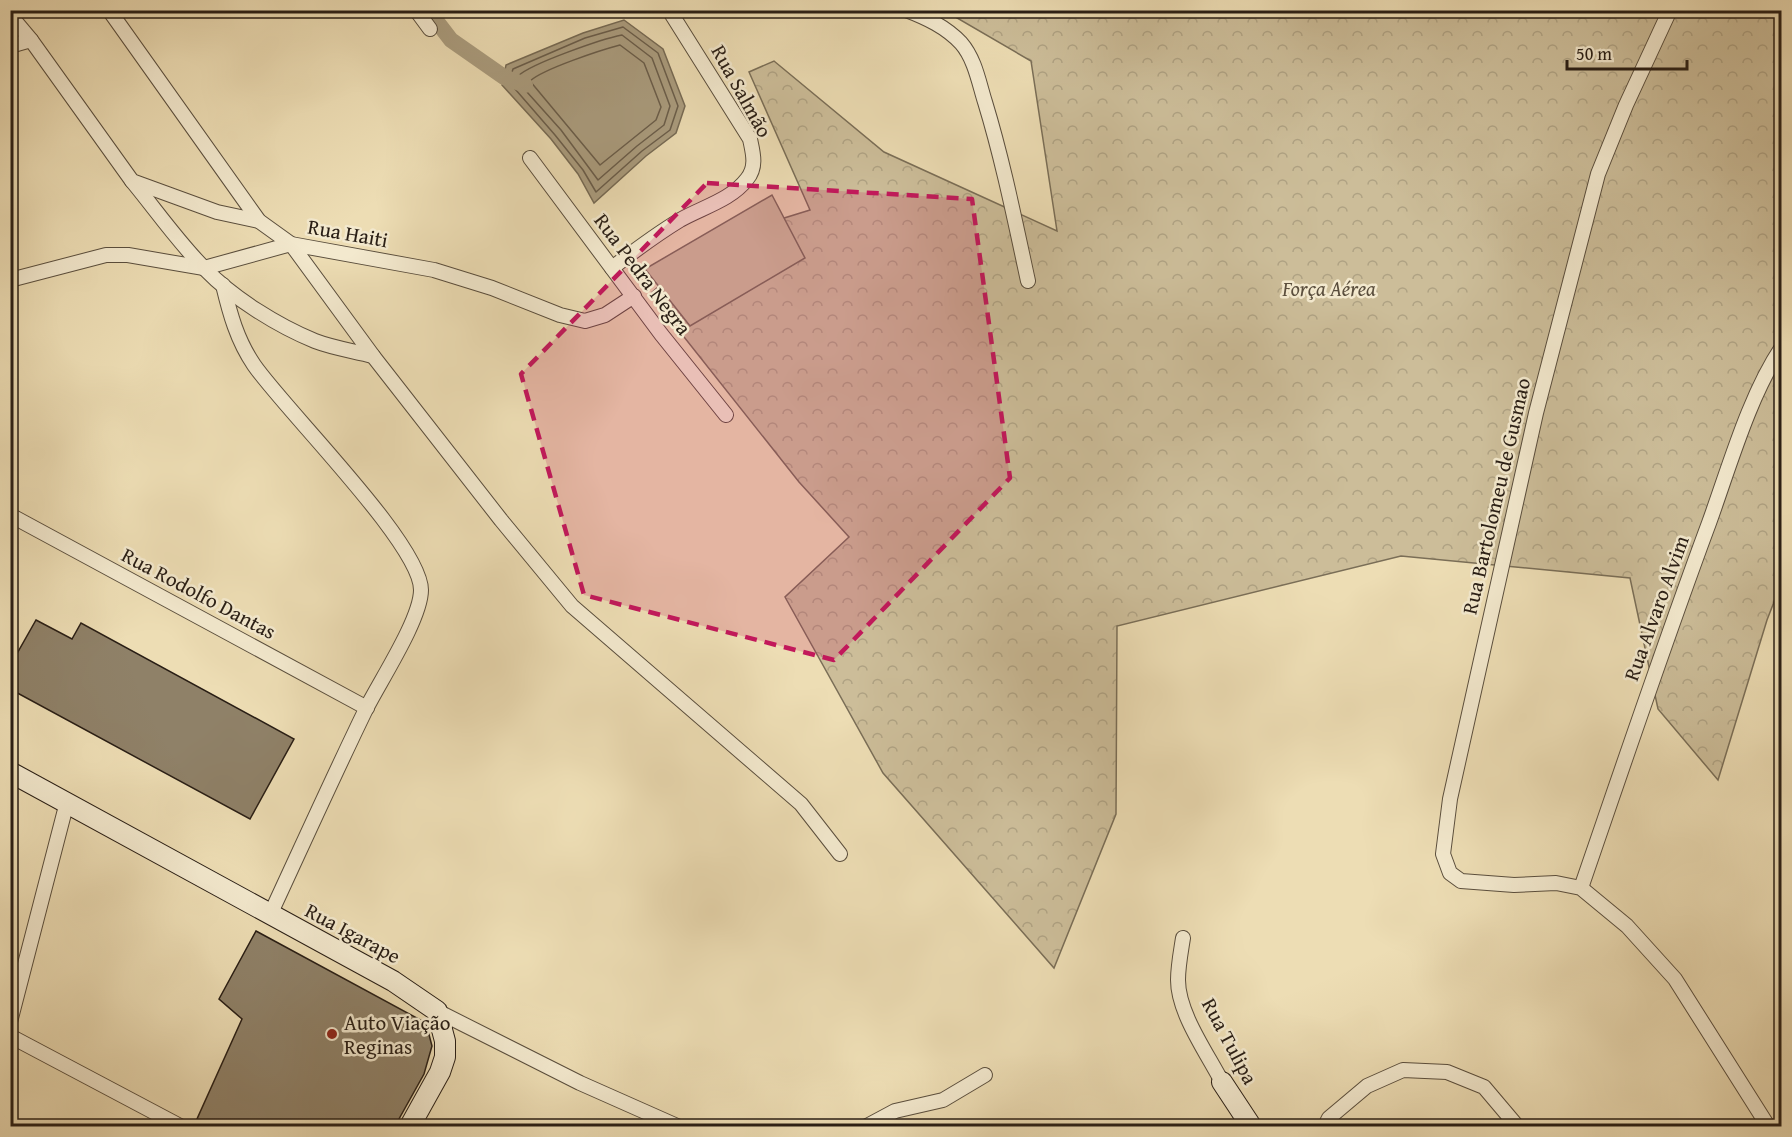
<svg xmlns="http://www.w3.org/2000/svg" width="1792" height="1137" viewBox="0 0 1792 1137" font-family="'Gentium Book Plus',serif">
<defs>
<pattern id="forest-crowns" width="20" height="18" patternUnits="userSpaceOnUse" patternTransform="scale(1.5)"><rect width="20" height="18" fill="#ccbd99"/><path d="M2 6a3 3 0 1 1 6 0M12 15a3 3 0 1 1 6 0" fill="none" stroke="#afa283"/></pattern>
</defs>
<rect width="100%" height="100%" fill="#edddb4"/>
<filter id="stains"><feTurbulence type="fractalNoise" baseFrequency=".00333" numOctaves="4"/><feColorMatrix values="0 0 0 0 .2 0 0 0 0 .09 0 0 0 0 .02 0 0 0 .5 -.17"/></filter>
<radialGradient id="worn" r=".72"><stop offset=".6" stop-color="#630" stop-opacity="0"/><stop offset="1" stop-color="#630" stop-opacity=".3"/></radialGradient>
<!-- forest -->
<path fill="url(#forest-crowns)" stroke="#7a6e57" stroke-width="1.5" d="M945,11H1781V584L1767,620L1718,780L1658,709L1630,578L1401,556L1117,626L1116,814L1054,968L883,773L785,597L849,537L799,482L650,294L710,241L810,210L749,72L774,61L884,152L1057,231L1031,61Z"/>
<!-- pitch -->
<path fill="#ccbd99" stroke="#7a6e57" stroke-width="1.5" d="M772,195L805,258L690,326L645,269Z"/>
<!-- water -->
<path fill="#aa9c7e" stroke="#766a54" stroke-width="1.5" d="M624,20L663,49L685,106L676,133L646,156L594,203L578,174L551,139L502,85L506,65L583,33Z"/>
<g fill="none" stroke-linecap="round" stroke-linejoin="round">
<!-- shore -->
<g stroke="#6a5d4a" stroke-width="1.5">
<path d="M623,27L658,53L678,106L670,130L642,151L596,192L583,170L555,135L509,82L513,69L585,38Z"/>
<path d="M622,35L652,58L670,106L664,125L637,146L598,180L561,130L518,82V76C532,63 602,39 622,35Z"/>
<path d="M620,45L644,63L661,107L656,120L600,165L530,81C543,69 601,50 620,45Z"/>
</g>
<!-- canal -->
<path stroke="#aa9c7e" stroke-width="16" d="M428,10L451,40L504,77L525,85"/>
</g>
<!-- building -->
<g fill="#8f8168" stroke="#291e15" stroke-width="1.5">
<path d="M36,620L72,639L81,623L294,739L250,819L10,689V666Z"/>
<path d="M256,931L426,1023L432,1046L424,1074L395,1126H212L197,1119L242,1019L219,999Z"/>
</g>
<g fill="none" stroke-linecap="round" stroke-linejoin="round">
<!-- street casing -->
<g stroke="#5a4e3d" stroke-width="16">
<g id="street">
<path d="M109,10L259,221L291,244L373,356L501,520L572,606L801,804L840,854"/>
<path d="M416,10L430,29"/>
<path d="M906,10C927,18 946,27 961,43C975,59 979,83 985,102C1003,161 1015,221 1028,281"/>
<path d="M1670,10L1626,105L1598,174L1536,413L1450,799L1443,854L1450,873L1461,881L1514,885L1556,883L1581,888L1627,926L1675,979L1768,1126"/>
<path d="M10,15L31,40L132,181L217,212L259,221"/>
<path d="M10,46L31,40"/>
<path d="M530,158L661,334L726,415"/>
<path d="M132,181C156,210 178,242 205,269C233,298 278,326 315,341C333,348 354,351 373,356"/>
<path d="M612,268C634,251 657,234 680,220C703,207 731,200 747,179C757,167 753,153 750,139L669,10"/>
<path d="M10,280L106,255H128L204,268L291,244L434,270L492,288L560,315L585,321L605,315L634,296"/>
<path d="M223,285C230,314 237,340 254,365C285,410 421,544 421,590C421,619 380,681 366,709C333,777 302,846 270,915"/>
<path d="M10,515L367,708"/>
<path d="M1581,888C1623,766 1664,644 1709,523C1729,468 1749,396 1782,347"/>
<path d="M1183,938C1181,951 1178,966 1178,980C1178,1013 1207,1053 1222,1082"/>
<path d="M437,1011L580,1083L677,1126"/>
<path d="M10,1022L67,802"/>
<path d="M10,1036L180,1126"/>
<path d="M867,1126L895,1111L943,1100L985,1075"/>
<path d="M1325,1126L1329,1118L1367,1086L1403,1070L1447,1072L1484,1087L1517,1126"/>
</g>
</g>
<!-- secondary casing -->
<g stroke="#291e15" stroke-width="22">
<g id="secondary">
<path d="M10,772L393,981L437,1011L445,1041V1057L440,1072L410,1126"/>
<path d="M1222,1082L1251,1126"/>
</g>
</g>
<!-- street -->
<use href="#street" stroke="#f3e9ce" stroke-width="14"/>
<!-- secondary -->
<use href="#secondary" stroke="#f3e9ce" stroke-width="20"/>
</g>
<!-- marked area -->
<path fill="#c2185b" fill-opacity="0.2" stroke="#c2185b" stroke-width="4.5" stroke-dasharray="12 8" stroke-linejoin="round" d="M707,183L972,199L1010,478L834,660L584,595L521,374Z"/>
<!-- markers -->
<circle fill="#8f2418" stroke="#f3e9ce" stroke-width="2" cx="332" cy="1034" r="6"/>
<g text-anchor="middle" dominant-baseline="central" stroke-width="5" stroke-linejoin="round" paint-order="stroke">
<!-- street labels -->
<g font-size="21" fill="#291e15" stroke="#f3e9ce">
<text transform="translate(742 91) rotate(61)">Rua Salmão</text>
<text transform="translate(348 233) rotate(10)">Rua Haiti</text>
<text transform="translate(643 274) rotate(53)">Rua Pedra Negra</text>
<text transform="translate(1496 496) rotate(-77)">Rua Bartolomeu de Gusmao</text>
<text transform="translate(199 593) rotate(28)">Rua Rodolfo Dantas</text>
<text transform="translate(1656 608) rotate(-70)">Rua Alvaro Alvim</text>
<text transform="translate(353 933) rotate(28)">Rua Igarape</text>
<text transform="translate(1230 1041) rotate(62)">Rua Tulipa</text>
</g>
<!-- park labels -->
<g font-size="21" font-style="italic" fill="#5a4e3d" stroke="#f3e9ce">
<text x="1329" y="288">Força Aérea</text>
</g>
<!-- poi labels -->
<g font-size="21" fill="#291e15" stroke="#f3e9ce" text-anchor="start">
<text x="344" y="1022">Auto Viação<tspan x="344" dy="24">Reginas</tspan></text>
</g>
</g>
<!-- margin -->
<rect width="1792" height="1137" fill="none" stroke="#edddb4" stroke-width="36"/>
<rect x="12" y="12" width="1768" height="1113" fill="none" stroke="#291e15" stroke-width="3"/>
<rect x="18" y="18" width="1756" height="1101" fill="none" stroke="#291e15" stroke-width="1.5"/>
<!-- scale -->
<path d="M1567 60v9h120v-9" fill="none" stroke="#291e15" stroke-width="3"/>
<text x="1576" y="60" font-size="18" fill="#291e15" stroke="#f3e9ce" stroke-width="4.5" paint-order="stroke">50 m</text>
<rect width="100%" height="100%" filter="url(#stains)"/>
<rect width="100%" height="100%" fill="url(#worn)"/>
</svg>
